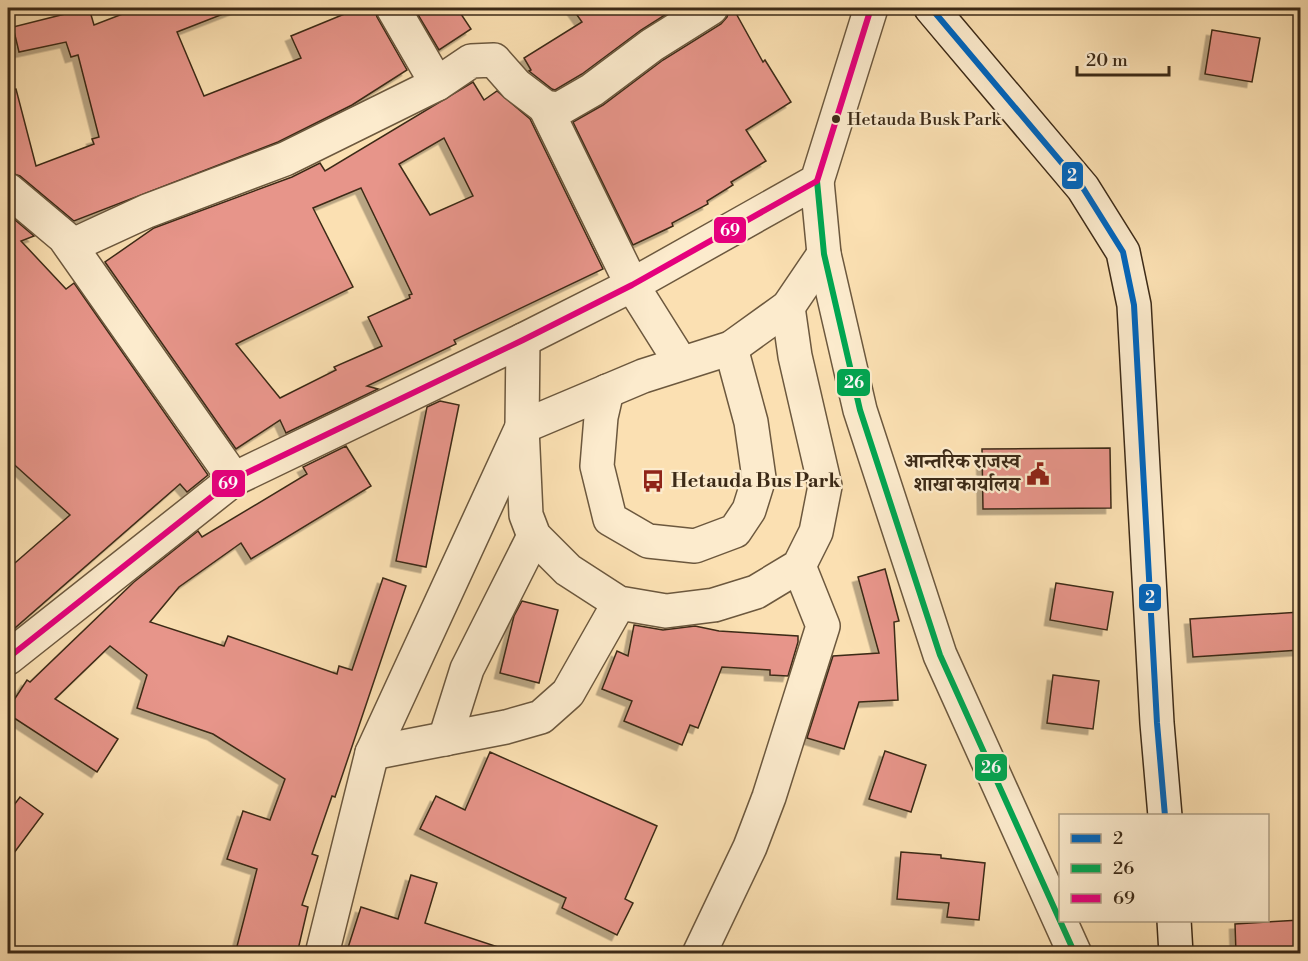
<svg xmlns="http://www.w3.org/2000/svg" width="1308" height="961" viewBox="0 0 1308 961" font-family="'Libre Bodoni','Noto Serif Devanagari',serif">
<defs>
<filter id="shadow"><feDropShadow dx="-5.5" dy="5.5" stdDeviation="0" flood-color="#0004"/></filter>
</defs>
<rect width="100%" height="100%" fill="#fbe0b2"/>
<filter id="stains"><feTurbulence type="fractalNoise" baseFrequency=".00333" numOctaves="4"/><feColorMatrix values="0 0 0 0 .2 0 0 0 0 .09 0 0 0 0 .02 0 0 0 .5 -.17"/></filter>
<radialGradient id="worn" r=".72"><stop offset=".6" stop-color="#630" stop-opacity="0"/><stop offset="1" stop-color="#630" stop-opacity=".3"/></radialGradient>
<!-- building -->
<g fill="#e7958a" stroke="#3c2a17" stroke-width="1.5" fill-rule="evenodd" filter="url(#shadow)">
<path d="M89,8L94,25L138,8H235L236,9L177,32L204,96L301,58L291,36L359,8H374L377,17L407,70L352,105L278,142L74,221L20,176L8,172V90L16,89L36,166L94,144L92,139L99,137L78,55L71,57L66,42L19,52L13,27Z"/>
<path d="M414,8H457L471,29L439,50Z"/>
<path d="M572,8H676L641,30L582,74L555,90L552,89L529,71L531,70L524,58L582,22Z"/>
<path d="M730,8H733L763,62L765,60L791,102L746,130L766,161L731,182L733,185L707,201L708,204L672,223L673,226L633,245L573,122L603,105L663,60L721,24L727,17Z"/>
<path d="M1212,30L1260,38L1252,82L1205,74Z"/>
<path d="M473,82L484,100L497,91L530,119L603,269L454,340L456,344L367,386L378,389L286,433L280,420L236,449L105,262L154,228L292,177L320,163L325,171ZM444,138L473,196L430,215L399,164ZM361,188L412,294L409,295L410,298L368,317L382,346L334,367L336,370L280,398L236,344L353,287L313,208Z"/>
<path d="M8,214L34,236L21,241L66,289L74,283L208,475L187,492L180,484L8,634V569L70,515L8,459Z"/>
<path d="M440,401L459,405L426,567L396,561L427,407Z"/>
<path d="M346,446L371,486L251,559L241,543L179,587L150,622L224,646L228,636L337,674L339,666L352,670L383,578L406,586L335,797L332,796L312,854L318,856L302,905L308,907L297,954H235L257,869L227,859L243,811L270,820L285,779L213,734L137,708L147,675L110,646L55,699L118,739L97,772L8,714V709L27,680L30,682L134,582L198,531L202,537L307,474L303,467Z"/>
<path d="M1110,448L1111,508L983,509L982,449Z"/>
<path d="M885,569L899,621L894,622L898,700L859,702L844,749L807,738L833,656L879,653L858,577Z"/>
<path d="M1056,583L1113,592L1107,630L1050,620Z"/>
<path d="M522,601L558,610L539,683L500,673L514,616Z"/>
<path d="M1300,612V650L1193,657L1190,619Z"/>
<path d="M634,625L663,630L695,626L719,631L798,636V642L788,676L770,675V670L722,667L698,728L690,725L682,745L624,721L632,701L602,689L617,651L628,656Z"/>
<path d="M1053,675L1099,681L1093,729L1047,723Z"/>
<path d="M885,751L926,765L911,812L869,799Z"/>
<path d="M490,752L657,826L625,899L633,903L617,935L562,908L566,898L420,829L436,796L465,810Z"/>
<path d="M20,797L43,814L8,861V813Z"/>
<path d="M901,852L941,855V858L985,863L979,920L947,917L949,903L897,899Z"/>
<path d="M411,875L437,883L425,923L504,949L503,954H346L361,907L398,919Z"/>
<path d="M1300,920V954H1236L1235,924Z"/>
</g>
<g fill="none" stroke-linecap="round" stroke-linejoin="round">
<!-- street casing -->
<g stroke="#6c583e" stroke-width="36">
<g id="street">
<path d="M393,8L437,84"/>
<path d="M545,107L632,285L681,363"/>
<path d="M817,181L824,254L860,410L940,655L1075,954"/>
<path d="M8,190L64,237L234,479"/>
<path d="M71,246L147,211L285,159L437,84L471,61L494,60L516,85L545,107L559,109L592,90L652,45L711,8"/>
<path d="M523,340L522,427L526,515L534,536L568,570L619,603L666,611L714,605L756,592L799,566L816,532L825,486L795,356L788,307"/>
<path d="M607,391L601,417L597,466L610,519L648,541L695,546L735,531L749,510L759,478L751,422L731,348"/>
<path d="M8,658L234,479L523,340L632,285L817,181L871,8"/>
<path d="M445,739L467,669L534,536"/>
<path d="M372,753L506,727L541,717L568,693L619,603"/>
<path d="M322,954L372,753L522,427L643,376L731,348L788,307L824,254"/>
<path d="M699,954L750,847L769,797L823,626L799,566"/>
</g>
</g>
<!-- secondary casing -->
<g stroke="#3c2a17" stroke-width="36">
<g id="secondary">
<path d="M931,8L1083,188L1123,252L1134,305L1157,723L1165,816"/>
<path d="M1174,920L1176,954"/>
</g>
</g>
<!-- street -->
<use href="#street" stroke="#fcebcd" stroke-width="33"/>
<!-- secondary -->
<use href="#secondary" stroke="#fcebcd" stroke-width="33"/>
<!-- bus-1 casing -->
<g stroke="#fcebcd" stroke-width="10">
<path id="bus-1" d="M931,8L1083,188L1123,252L1134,305L1157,723L1165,816"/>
</g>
<!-- bus-2 casing -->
<g stroke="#fcebcd" stroke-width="10">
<path id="bus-2" d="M817,181L824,254L860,410L940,655L1075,954"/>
</g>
<!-- bus-3 casing -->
<g stroke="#fcebcd" stroke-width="10">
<path id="bus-3" d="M8,658L234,479L523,340L632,285L817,181L871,8"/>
</g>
<!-- bus-1 -->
<use href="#bus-1" stroke="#0065bd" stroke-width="6"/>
<!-- bus-2 -->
<use href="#bus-2" stroke="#00a651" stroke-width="6"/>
<!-- bus-3 -->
<use href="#bus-3" stroke="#e5007d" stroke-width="6"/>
</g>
<!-- icons -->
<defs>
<g id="civic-bare" transform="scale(1.8)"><path d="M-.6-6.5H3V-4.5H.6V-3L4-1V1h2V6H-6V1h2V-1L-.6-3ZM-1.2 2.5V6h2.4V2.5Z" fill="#8f2418" stroke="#fcebcd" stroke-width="2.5" paint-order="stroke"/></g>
<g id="bus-bare" transform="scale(1.8)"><path d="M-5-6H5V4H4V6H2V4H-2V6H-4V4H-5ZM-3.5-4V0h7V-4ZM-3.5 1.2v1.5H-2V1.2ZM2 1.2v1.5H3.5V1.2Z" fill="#8f2418" stroke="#fcebcd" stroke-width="2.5" paint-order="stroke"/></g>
</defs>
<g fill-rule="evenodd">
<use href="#civic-bare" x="1038" y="474"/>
<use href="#bus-bare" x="653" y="481"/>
</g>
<!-- markers -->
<circle fill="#3c2a17" stroke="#fcebcd" stroke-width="2" cx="836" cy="119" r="5"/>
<g text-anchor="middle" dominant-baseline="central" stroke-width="4.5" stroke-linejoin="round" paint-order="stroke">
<!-- bus labels -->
<g font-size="18" fill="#3c2a17" stroke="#fcebcd" text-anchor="start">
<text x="847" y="119">Hetauda Busk Park</text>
</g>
<!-- poi labels -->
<g font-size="20" font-weight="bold" fill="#3c2a17" stroke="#fcebcd" text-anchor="end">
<text x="1020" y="462">आन्तरिक राजस्व<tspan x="1020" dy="23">शाखा कार्यालय</tspan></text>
<text x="671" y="481" text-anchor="start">Hetauda Bus Park</text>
</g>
</g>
<g stroke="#fcebcd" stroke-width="2">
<rect x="1061" y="161" width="23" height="29" rx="6" fill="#0065bd"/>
<rect x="713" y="216" width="34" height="28" rx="6" fill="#e5007d"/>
<rect x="836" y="368" width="35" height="29" rx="6" fill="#00a651"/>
<rect x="211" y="469" width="35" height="29" rx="6" fill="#e5007d"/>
<rect x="1138" y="583" width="24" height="29" rx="6" fill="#0065bd"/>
<rect x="974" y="753" width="34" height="29" rx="6" fill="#00a651"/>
</g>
<g font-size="16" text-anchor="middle" font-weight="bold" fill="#fff">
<text x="1072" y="181">2</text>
<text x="730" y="236">69</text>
<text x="854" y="388">26</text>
<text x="228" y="489">69</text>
<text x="1150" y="603">2</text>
<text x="991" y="773">26</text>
</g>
<!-- margin -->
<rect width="1308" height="961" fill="none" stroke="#fbe0b2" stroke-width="30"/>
<rect x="9" y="9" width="1290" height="943" fill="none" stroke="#3c2a17" stroke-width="3"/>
<rect x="15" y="15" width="1278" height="931" fill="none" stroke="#3c2a17" stroke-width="1.5"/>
<!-- legend -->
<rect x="1059" y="814" width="210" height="108" fill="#fcebcd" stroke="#af9e84" stroke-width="1.5"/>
<rect x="1071" y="834" width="30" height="9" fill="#0065bd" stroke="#af9e84" stroke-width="1.5"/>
<text x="1113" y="844" font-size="18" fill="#3c2a17">2</text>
<rect x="1071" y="864" width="30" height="9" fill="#00a651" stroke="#af9e84" stroke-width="1.5"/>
<text x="1113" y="874" font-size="18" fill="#3c2a17">26</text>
<rect x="1071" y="894" width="30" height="9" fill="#e5007d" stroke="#af9e84" stroke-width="1.5"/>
<text x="1113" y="904" font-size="18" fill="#3c2a17">69</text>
<!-- scale -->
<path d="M1077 66v9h92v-9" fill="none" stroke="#3c2a17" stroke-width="3"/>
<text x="1086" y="66" font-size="18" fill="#3c2a17" stroke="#fcebcd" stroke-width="4.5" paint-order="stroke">20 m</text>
<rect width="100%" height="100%" filter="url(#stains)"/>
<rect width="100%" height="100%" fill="url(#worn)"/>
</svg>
